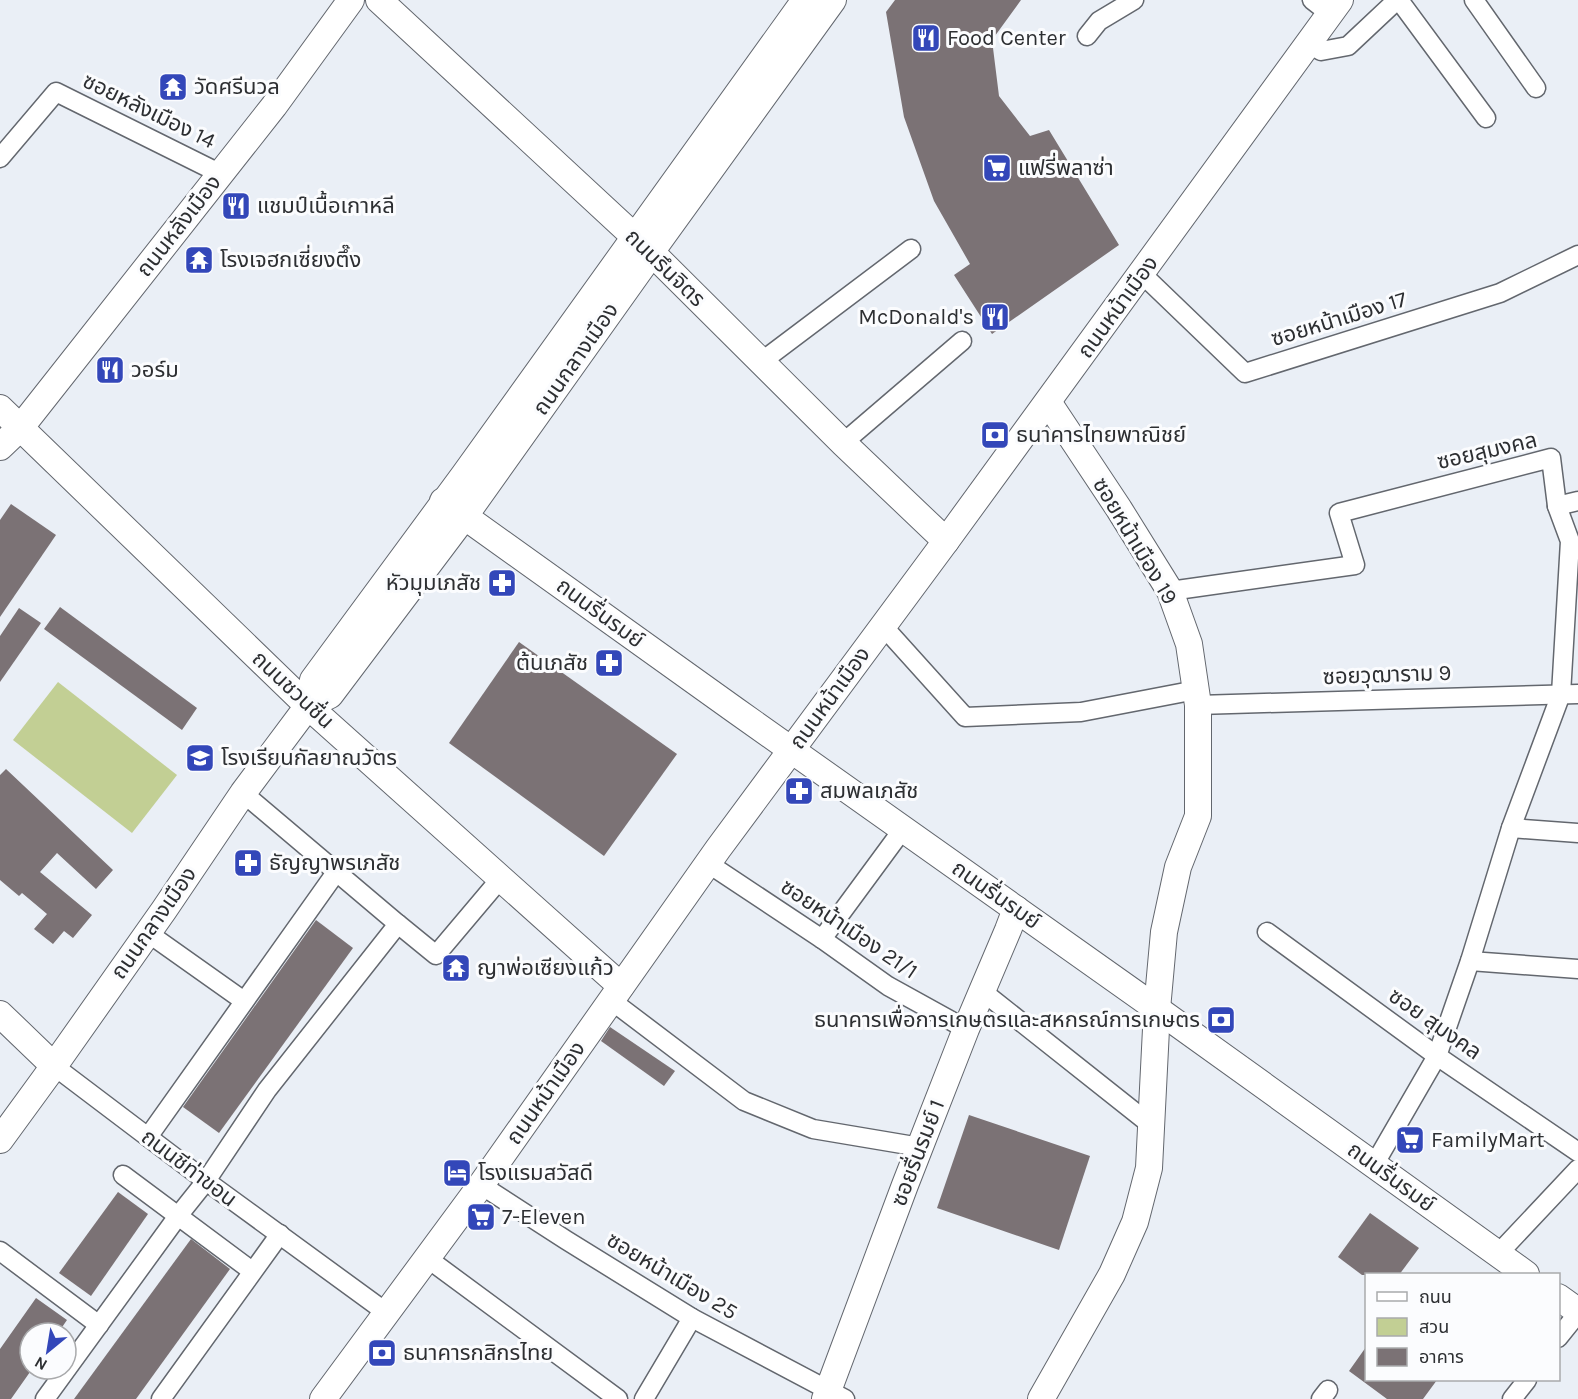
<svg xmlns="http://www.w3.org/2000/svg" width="1578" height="1399" viewBox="0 0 1578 1399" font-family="Karla,'Noto Sans Thai',sans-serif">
<rect width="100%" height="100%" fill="#eaeff6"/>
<!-- green -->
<path fill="#c2cf94" d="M58,682L177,775L132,833L13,740Z"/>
<!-- building -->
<g fill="#7b7275">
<path d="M895,0H1021L992,40L999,96L1030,136L1049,130L1119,245L992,334L954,275L970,264L934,201L904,117L886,12Z"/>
<path d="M11,504L56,535L0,617V520Z"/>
<path d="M60,607L197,708L182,730L44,629Z"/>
<path d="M19,608L41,623L0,682V636Z"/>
<path d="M519,642L677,754L604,856L449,743Z"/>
<path d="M6,769L113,870L96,889L57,853L40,872L92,915L73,938L64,931L53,944L34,929L47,914L22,893L19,896L0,880V775Z"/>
<path d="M316,920L353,948L219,1133L183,1107Z"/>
<path d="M610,1027L675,1071L664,1086L601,1041Z"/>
<path d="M969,1115L1090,1156L1059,1250L937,1208Z"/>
<path d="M118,1192L148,1214L91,1296L59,1273Z"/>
<path d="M1370,1213L1419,1248L1399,1275H1362L1338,1257Z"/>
<path d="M191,1239L230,1269L136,1399H74Z"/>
<path d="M36,1298L67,1320L58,1333H30V1372L11,1399H0V1349Z"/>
<path d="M1366,1347V1380H1437L1423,1399H1387L1349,1371Z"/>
</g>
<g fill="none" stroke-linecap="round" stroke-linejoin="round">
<!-- street casing -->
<g stroke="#63676e" stroke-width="21">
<g id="street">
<path d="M1312,0L1330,14"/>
<path d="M1399,0L1486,118"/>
<path d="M1474,0L1536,88"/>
<path d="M1087,36L1099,21L1134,0"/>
<path d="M1309,44L1321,51L1348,46L1397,0"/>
<path d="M0,158L56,92L221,174"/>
<path d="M1142,274L1245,373L1500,293L1578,255"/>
<path d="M761,362L911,249"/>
<path d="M843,443L962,341"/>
<path d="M1557,506L1578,501"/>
<path d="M1170,591L1355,565L1339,513L1551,458L1557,506L1570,541L1561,694L1511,828L1470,961L1437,1056L1374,1165"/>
<path d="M883,626L965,717L1081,712L1196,690"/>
<path d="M1198,705L1578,694"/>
<path d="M1511,828L1578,833"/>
<path d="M709,864L822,939L888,986L966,1029"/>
<path d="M398,924L436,955L501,878"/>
<path d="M1267,932L1437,1056L1578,1152"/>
<path d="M148,933L244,1001"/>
<path d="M822,939L903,829"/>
<path d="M1470,961L1578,969"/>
<path d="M982,991L1151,1125"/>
<path d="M612,1001L744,1101L813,1129L920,1147"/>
<path d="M54,1066L206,1181L387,1313"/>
<path d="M148,1137L337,871"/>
<path d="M123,1175L252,1271"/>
<path d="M481,1185L566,1240L692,1318L845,1399"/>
<path d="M0,1251L99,1325"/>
<path d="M1498,1254L1578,1169"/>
<path d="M427,1258L618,1399"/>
<path d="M1558,1338L1578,1313"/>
<path d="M45,1399L178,1216L206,1181L267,1090L398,924L243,793"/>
<path d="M161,1399L280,1234"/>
<path d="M644,1399L692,1318"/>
<path d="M1321,1399L1328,1390"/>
<path d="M1512,1399L1527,1380"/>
</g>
</g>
<!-- secondary casing -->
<g stroke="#63676e" stroke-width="28">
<g id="secondary">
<path d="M379,0L651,252L843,443L946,541"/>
<path d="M0,408L308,706L621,986"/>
<path d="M0,447L21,427L274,106L351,0"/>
<path d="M443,501L735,710L1157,1009L1526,1274"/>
<path d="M308,706L313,680L464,475L805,0"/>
<path d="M0,1014L54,1066"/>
<path d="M0,1140L54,1066L164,910L243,793L308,706L330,695L464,517L642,267L651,252L833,0"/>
<path d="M1558,1297L1578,1311"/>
<path d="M323,1399L481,1185L718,849L946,541L1340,0"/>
<path d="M825,1399L905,1185L966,1029L1008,930L1016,909"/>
<path d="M1041,1399L1112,1274L1135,1222L1149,1168L1157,1009L1164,932L1178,867L1198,816V705L1189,644L1170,591L1119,509L1048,402"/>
</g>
</g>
<!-- street -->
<use href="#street" stroke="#fff" stroke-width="18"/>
<!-- secondary -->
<use href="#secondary" stroke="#fff" stroke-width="26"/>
</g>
<!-- icons -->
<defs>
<g id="restaurant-square" transform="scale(1.5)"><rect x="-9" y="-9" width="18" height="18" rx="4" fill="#3347b9" stroke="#fbfcfe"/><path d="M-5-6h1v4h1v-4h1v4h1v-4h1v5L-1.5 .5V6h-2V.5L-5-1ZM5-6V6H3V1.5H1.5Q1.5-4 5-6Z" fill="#fff"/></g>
<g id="temple-square" transform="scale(1.5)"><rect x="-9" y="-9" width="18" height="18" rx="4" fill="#3347b9" stroke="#fbfcfe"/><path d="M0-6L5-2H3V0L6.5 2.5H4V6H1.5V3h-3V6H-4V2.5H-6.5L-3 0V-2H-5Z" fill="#fff"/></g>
<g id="supermarket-square" transform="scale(1.5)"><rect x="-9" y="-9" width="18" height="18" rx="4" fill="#3347b9" stroke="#fbfcfe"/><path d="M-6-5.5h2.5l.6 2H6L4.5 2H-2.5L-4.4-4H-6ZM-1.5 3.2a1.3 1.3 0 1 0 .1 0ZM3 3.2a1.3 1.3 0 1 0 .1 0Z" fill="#fff"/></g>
<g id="bank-square" transform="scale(1.5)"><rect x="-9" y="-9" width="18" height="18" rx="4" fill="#3347b9" stroke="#fbfcfe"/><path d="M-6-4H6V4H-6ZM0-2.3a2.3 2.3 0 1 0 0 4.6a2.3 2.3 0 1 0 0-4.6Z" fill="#fff"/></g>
<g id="pharmacy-square" transform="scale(1.5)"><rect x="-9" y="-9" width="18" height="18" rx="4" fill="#3347b9" stroke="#fbfcfe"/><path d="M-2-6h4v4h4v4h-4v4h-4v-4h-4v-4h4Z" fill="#fff"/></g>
<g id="school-square" transform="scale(1.5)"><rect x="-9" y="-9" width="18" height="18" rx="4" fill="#3347b9" stroke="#fbfcfe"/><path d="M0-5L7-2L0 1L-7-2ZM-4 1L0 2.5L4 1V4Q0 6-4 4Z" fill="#fff"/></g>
<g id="hotel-square" transform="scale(1.5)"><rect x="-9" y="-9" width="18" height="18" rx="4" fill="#3347b9" stroke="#fbfcfe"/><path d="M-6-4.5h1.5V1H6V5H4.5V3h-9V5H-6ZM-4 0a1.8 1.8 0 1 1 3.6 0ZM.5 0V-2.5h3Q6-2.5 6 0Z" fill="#fff"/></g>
</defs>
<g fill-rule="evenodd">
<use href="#restaurant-square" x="926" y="38"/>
<use href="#temple-square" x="173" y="87"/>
<use href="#supermarket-square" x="997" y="168"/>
<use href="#restaurant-square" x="236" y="206"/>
<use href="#temple-square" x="199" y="260"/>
<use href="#restaurant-square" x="995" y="317"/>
<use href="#restaurant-square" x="110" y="370"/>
<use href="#bank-square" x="995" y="435"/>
<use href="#pharmacy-square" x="502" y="583"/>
<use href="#pharmacy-square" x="609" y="663"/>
<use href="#school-square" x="200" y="758"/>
<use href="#pharmacy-square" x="799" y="791"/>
<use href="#pharmacy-square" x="248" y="863"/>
<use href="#temple-square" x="456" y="968"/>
<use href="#bank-square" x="1221" y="1020"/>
<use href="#supermarket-square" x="1410" y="1140"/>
<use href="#hotel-square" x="457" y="1173"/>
<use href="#supermarket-square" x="481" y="1217"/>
<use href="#bank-square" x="382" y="1353"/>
</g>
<g text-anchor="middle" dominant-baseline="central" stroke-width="6" stroke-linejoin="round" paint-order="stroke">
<!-- poi labels -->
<g font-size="22" fill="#2d2f32" stroke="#fbfcfe" text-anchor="start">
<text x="947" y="38">Food Center</text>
<text x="194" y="87">วัดศรีนวล</text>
<text x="1018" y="168">แฟรี่พลาซ่า</text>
<text x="257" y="206">แชมป์เนื้อเกาหลี</text>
<text x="220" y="260">โรงเจฮกเซี่ยงตึ๊ง</text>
<text x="974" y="317" text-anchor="end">McDonald's</text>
<text x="131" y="370">วอร์ม</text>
<text x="1016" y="435">ธนาคารไทยพาณิชย์</text>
<text x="481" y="583" text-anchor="end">หัวมุมเภสัช</text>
<text x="588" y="663" text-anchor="end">ต้นเภสัช</text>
<text x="221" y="758">โรงเรียนกัลยาณวัตร</text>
<text x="820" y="791">สมพลเภสัช</text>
<text x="269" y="863">ธัญญาพรเภสัช</text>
<text x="477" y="968">ญาพ่อเซียงแก้ว</text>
<text x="1200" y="1020" text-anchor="end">ธนาคารเพื่อการเกษตรและสหกรณ์การเกษตร</text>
<text x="1431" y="1140">FamilyMart</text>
<text x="478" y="1173">โรงแรมสวัสดี</text>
<text x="502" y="1217">7-Eleven</text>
<text x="403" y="1353">ธนาคารกสิกรไทย</text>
</g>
<!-- street labels -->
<g font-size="22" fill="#2d2f32" stroke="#fbfcfe">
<text transform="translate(149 111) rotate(26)">ซอยหลังเมือง 14</text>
<text transform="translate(179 226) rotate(-52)">ถนนหลังเมือง</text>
<text transform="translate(665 268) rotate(44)">ถนนรึนจิตร</text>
<text transform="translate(1118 307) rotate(-54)">ถนนหน้าเมือง</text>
<text transform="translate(1339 319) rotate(-17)">ซอยหน้าเมือง 17</text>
<text transform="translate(576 359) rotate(-55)">ถนนกลางเมือง</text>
<text transform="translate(1487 451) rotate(-13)">ซอยสุมงคล</text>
<text transform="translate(1135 541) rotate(59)">ซอยหน้าเมือง 19</text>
<text transform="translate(600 613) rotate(36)">ถนนรื่นรมย์</text>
<text transform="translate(1387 675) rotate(-2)">ซอยวุฒาราม 9</text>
<text transform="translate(293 690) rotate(43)">ถนนชวนชื่น</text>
<text transform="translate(830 698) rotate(-54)">ถนนหน้าเมือง</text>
<text transform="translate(996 895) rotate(35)">ถนนรื่นรมย์</text>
<text transform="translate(154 923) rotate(-55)">ถนนกลางเมือง</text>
<text transform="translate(849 929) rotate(34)">ซอยหน้าเมือง 21/1</text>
<text transform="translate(1435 1024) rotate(35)">ซอย สุมงคล</text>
<text transform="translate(546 1093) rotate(-55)">ถนนหน้าเมือง</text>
<text transform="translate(918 1153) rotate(-69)">ซอยรื่นรมย์ 1</text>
<text transform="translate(189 1168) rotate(37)">ถนนชีท่าขอน</text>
<text transform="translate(1391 1177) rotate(36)">ถนนรื่นรมย์</text>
<text transform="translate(672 1276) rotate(31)">ซอยหน้าเมือง 25</text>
</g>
</g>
<!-- legend -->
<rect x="1365" y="1273" width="195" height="108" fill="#fbfcfe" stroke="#a9aaac" stroke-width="1.5"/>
<rect x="1377" y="1292" width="30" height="9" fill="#ffffff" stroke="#a9aaac" stroke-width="1.5"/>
<text x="1419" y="1303" font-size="18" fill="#2d2f32">ถนน</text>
<rect x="1377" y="1318" width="30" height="18" fill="#c2cf94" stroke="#a9aaac" stroke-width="1.5"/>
<text x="1419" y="1333" font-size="18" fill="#2d2f32">สวน</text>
<rect x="1377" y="1348" width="30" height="18" fill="#7b7275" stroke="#a9aaac" stroke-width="1.5"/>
<text x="1419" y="1363" font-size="18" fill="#2d2f32">อาคาร</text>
<!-- north arrow -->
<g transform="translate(48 1351) rotate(210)"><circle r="28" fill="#fbfcfe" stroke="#a9aaac" stroke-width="1.5"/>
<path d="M0-4.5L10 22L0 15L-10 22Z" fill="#3347b9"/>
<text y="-9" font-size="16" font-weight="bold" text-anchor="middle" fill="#2d2f32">N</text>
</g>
</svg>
